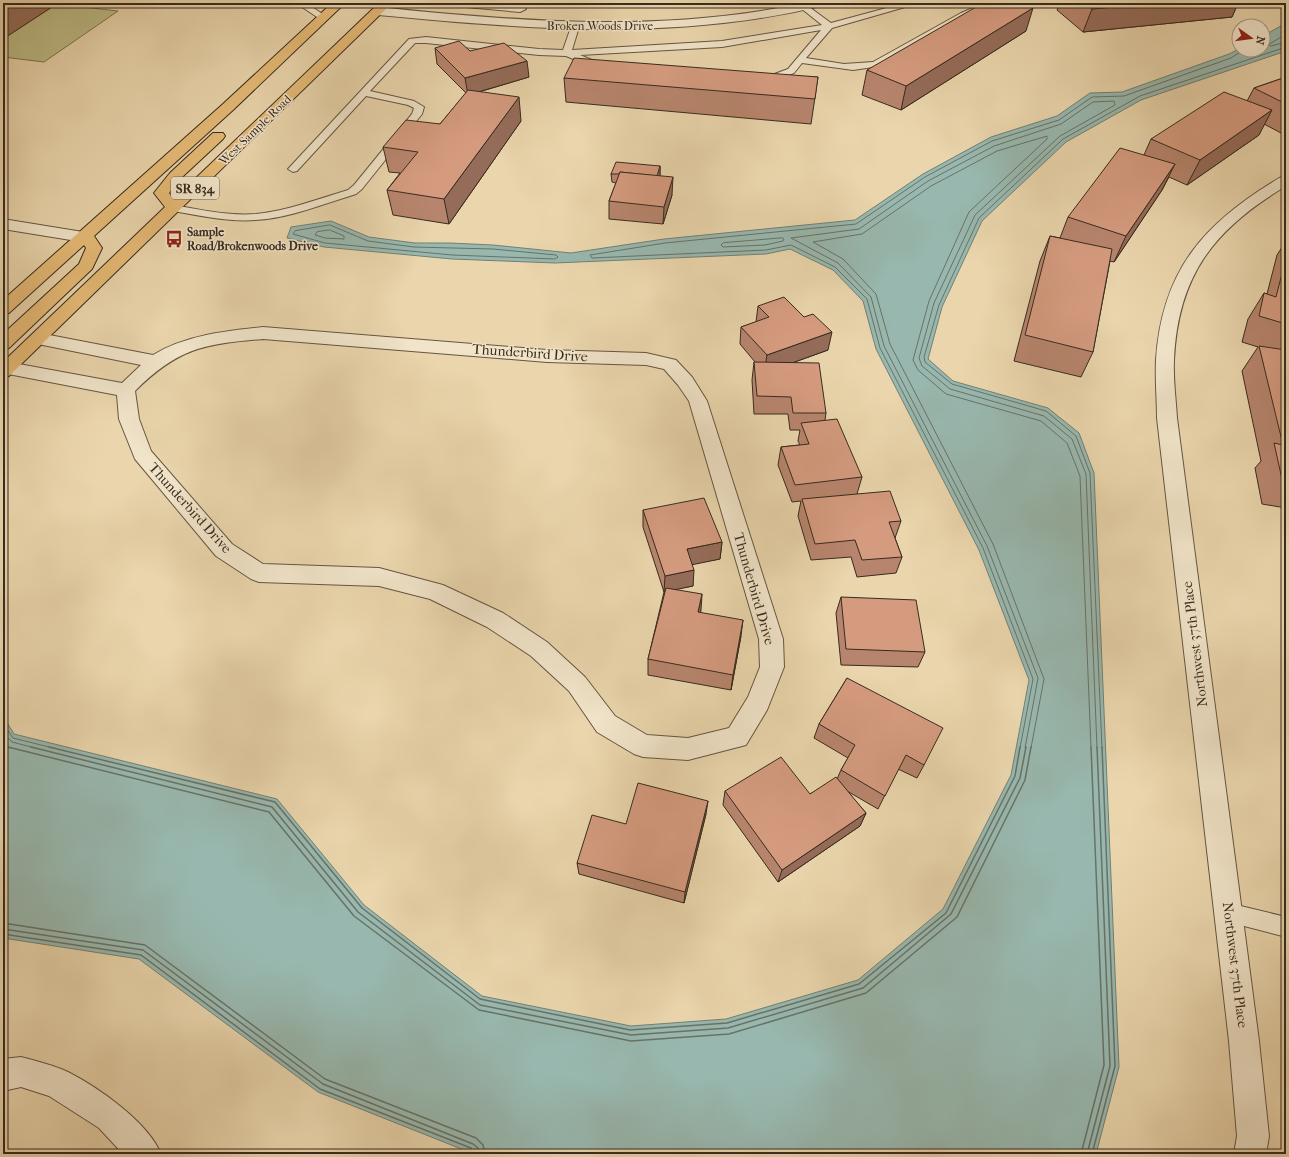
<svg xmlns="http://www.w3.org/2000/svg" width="1289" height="1157" viewBox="0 0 1289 1157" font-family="'IM FELL French Canon',serif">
<rect width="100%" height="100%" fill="#ead5ac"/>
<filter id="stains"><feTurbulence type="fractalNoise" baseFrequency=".005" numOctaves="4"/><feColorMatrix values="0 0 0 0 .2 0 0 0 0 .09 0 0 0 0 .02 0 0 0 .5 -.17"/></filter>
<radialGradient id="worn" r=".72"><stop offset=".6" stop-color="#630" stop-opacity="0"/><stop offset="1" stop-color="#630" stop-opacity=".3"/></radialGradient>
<!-- green -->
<path fill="#bdbb85" stroke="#7a7352" d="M57,4L118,11L44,62L3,57V39Z"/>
<!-- water -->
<path fill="#98b8af" stroke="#718075" d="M1286,23V51L1141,100L1066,142L982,221L942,307L928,359L953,381L1048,408L1079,433L1094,473L1119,1067L1096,1154H474L318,1092L139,959L3,938V716L14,734L277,799L364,905L482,996L631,1026L726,1019L858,980L943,909L1011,775L1029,680L979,550L876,349L863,301L833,270L790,249L766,254L555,263L452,259L324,247L287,238L291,227L331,221L369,237L415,243H450L493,245L571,253L664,239L855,220L923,174L991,137L1057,116L1090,93L1122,92L1229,54L1239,49L1263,50V36Z"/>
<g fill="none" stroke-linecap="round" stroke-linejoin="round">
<!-- shore-far1 -->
<g stroke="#687267" stroke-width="1">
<path d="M1286,34L1268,45L1271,46L1286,42"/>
<path d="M330,225L368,241L414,247L493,249L556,255L558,257L555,259L452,255L325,243L293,234L295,231Z"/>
<path d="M330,230L344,236V239L325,238L315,235L317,232Z"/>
<path d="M782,238L784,239L783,241L765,245L723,247L721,245L723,243Z"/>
<path d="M3,723L13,738L53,748"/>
<path d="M3,733L12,742L35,748"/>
<path d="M3,744L10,748"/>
<path d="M1020,748L1033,679L983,548L880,348L867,299L835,267L791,245L766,250L592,258L590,255L665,243L856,224L925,177L992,141L1059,120L1092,97L1124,96L1231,58L1243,50"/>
<path d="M1025,748L1038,678L987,546L884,346L871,297L838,263L791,238L859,229L928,181L994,146L1061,124L1093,102L1114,101L1115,105L1060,136L975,215L934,303L919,358L922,366L950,389L1044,416L1072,439L1086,474L1097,748"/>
<path d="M1031,748L1044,679L993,544L890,344L876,294L843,259L813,242L862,234L931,186L997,151L1047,136V139L969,212L929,301L913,360L918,370L946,394L1041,421L1067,443L1080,476L1091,748"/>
<path d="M1102,748L1090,473L1076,436L1046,411L952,384L925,362L924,357L939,305L979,218L1063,139L1140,96L1286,47"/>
</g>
<!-- shore -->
<g stroke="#687267" stroke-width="1.5">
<path d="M8,747L269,812L354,916L479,1010L631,1041L729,1034L866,993L957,917L1025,780L1031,747"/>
<path d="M31,747L272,807L358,912L480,1005L631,1035L728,1028L863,988L951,914L1020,778L1026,747"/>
<path d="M49,747L275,802L362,908L480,999L630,1030L727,1023L859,984L946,913L1015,776L1020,747"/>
<path d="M3,923L145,945L325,1079L476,1138L483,1145L485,1154"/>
<path d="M3,929L143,950L323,1084L473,1144L478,1148L479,1154"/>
<path d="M3,934L141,955L320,1089L471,1148L474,1154"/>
<path d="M1081,1154L1104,1065L1091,747"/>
<path d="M1087,1154L1110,1066L1097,747"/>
<path d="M1092,1154L1115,1066L1102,747"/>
</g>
<!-- service casing -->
<g stroke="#645642" stroke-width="2">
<g id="service">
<path d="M296,3H306L327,17L326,19H320Z"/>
<path d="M905,3H919L832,28L806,58L844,64L873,62L961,13L985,3H997L958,21L899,57L880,66L853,70L802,63L794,73L764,84L759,81L761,79L788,69L821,30L722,47L580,55L601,64L603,66L598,69L566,56L539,55L426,43H415L370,91L414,101L424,107L422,114L362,189L356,194C323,204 290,218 256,220C228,222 201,216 174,211L168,208L174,205C201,210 229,216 256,214C287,211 318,199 348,190L354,185L412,114L414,108L408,105L366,96L297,171L293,172L288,169L409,39L426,37L539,49L563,50L571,27L575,24L579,27L572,50L722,41L822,25L802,9V5L805,4L831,23Z"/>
<path d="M1228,903L1286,917V937L1221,920L1218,913L1221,906Z"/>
</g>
</g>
<!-- minor casing -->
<g stroke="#645642" stroke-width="2">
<g id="minor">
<path d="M449,3C462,3 519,0 526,9L520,12L455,6Z"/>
<path d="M804,3H827L825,5C678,42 527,29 378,15L372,11L378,7C521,22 663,33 804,3Z"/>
<path d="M1286,176V186C1214,229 1178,275 1174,360C1173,380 1176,399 1177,418L1259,1041L1269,1136L1266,1154H1234L1237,1136L1229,1041L1157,418C1157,399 1155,380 1156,360C1162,269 1205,222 1281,177Z"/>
<path d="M3,219L83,232L89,234L91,237L89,240L83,242L3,229Z"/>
<path d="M263,327L547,350L646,353L676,360L692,377L707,401L783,639L784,667L767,710L746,745L688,760L643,757L634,754L597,732L569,691L531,656L487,627L430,599L379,586L259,582L251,579L216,556L135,459L119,419L117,395L3,373V363L8,362L122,383L141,365L33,343L30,339L33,335L39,333L153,355C186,335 226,331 263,327ZM263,339L547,362L646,365L664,369L678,385L689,401L759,639L760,667L748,697L729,728L688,738L647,735L615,716L585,677L547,642L503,613L443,585L379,568L263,564L232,544L151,451L139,419L135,391C178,348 204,344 263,339Z"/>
<path d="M21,1057C36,1061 53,1065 68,1072C99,1088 148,1122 161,1154H123L99,1128L49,1096L21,1087L3,1091V1059Z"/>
</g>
</g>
<!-- primary casing -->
<g stroke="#372b1f" stroke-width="2">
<g id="primary">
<path d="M332,3H345L233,110L94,236L102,248L92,269L9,348L3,350V334L79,264L86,248L84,245L9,313L3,314V300L223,104Z"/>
<path d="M379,3H392L9,376L3,378V362L165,207L154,193L170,173L213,133H223L225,136L223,139L180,179L169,193L174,199Z"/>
</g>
</g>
<!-- service -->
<use href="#service" fill="#f1e4c9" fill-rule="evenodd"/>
<!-- minor -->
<use href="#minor" fill="#f1e4c9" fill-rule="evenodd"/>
<!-- primary -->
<use href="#primary" fill="#e5ba76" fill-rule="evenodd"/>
</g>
<!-- wall -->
<g fill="#b7856d" stroke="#372b1f">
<path d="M1060,3H1238L1232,17L1083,32L1057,10Z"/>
<path d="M1026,31L901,110L862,95L867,70Z"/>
<path d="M435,48L470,51L529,77L479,92L521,121L449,224L393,215L387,190L400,173L389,172L383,147L440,124L466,93L437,64Z"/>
<path d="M818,77L811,124L566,102L564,78Z"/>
<path d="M1286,77V131L1281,133L1264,124L1259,135L1187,185L1169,177L1162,190L1114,262L1110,261L1093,352L1081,377L1014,361L1040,261L1050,236L1060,238L1068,217L1144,155L1151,139L1247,101L1254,88Z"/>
<path d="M660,166V176L672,195L663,224L609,219V201L616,183L612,182L611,174Z"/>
<path d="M1286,241V508L1262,504L1255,468L1261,461L1242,371L1258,347L1242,342L1248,319L1264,293L1267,294L1277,255Z"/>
<path d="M758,306L828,350L792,363L826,413L825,420L862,477L857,494L901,521L895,538L902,557L896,573L857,577L851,557L811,560L798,516L801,501L792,502L778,465L781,447L800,445L798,441L800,430H790L788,414H754L752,380L754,362H755L740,344L741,327L756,322Z"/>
<path d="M643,510L722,542L720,559L692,564L693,586L676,589L701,610L700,612L741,636L731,690L648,675V659L664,592L643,527Z"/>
<path d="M841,597L925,652L918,667L841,665L836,613Z"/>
<path d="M847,678L924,765L917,778L898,769L878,809L847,791L866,813L860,826L778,882L723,805L725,791L810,794L837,779L841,770L848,758L814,738L819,724Z"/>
<path d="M706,814L684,903L579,874L577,863L626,824Z"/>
</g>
<!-- shaded-wall -->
<g fill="#956c59" stroke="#372b1f">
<path d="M3,3H58L3,39Z"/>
<path d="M1153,3H1238L1232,17L1083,32L1092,9Z"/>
<path d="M1033,8L1026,31L901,110L906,86Z"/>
<path d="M527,61L529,77L468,95L465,78Z"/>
<path d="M519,97L521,121L449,224L444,199Z"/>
<path d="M1272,110L1259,135L1187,185L1200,160Z"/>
<path d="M1286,125V131L1281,133Z"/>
<path d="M1175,164L1162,190L1114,262L1126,236Z"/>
<path d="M660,166V175L656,187V178Z"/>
<path d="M673,177L672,195L663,224L664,207Z"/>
<path d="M832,332L828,350L764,373L767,355Z"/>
<path d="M722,542L720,559L686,566L687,549Z"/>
<path d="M694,570L693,586L664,592L665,576Z"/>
<path d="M702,594L701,610L697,628L698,612Z"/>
<path d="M743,620L741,636L731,690L733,675Z"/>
<path d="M708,801L706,814L684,903L685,892Z"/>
<path d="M866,813L860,826L778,882L782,870Z"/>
</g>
<!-- building -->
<g fill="#d59b7f" stroke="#372b1f">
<path d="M983,3H1018L1033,8L906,86L867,70Z"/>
<path d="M1084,3H1153L1092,9Z"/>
<path d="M459,41L470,51L504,43L527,61L465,78L435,48Z"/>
<path d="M574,58L818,77L815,99L564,78Z"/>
<path d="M1286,77V104L1254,88Z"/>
<path d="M468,90L519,97L444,199L387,190L418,152L383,147L406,120L440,124Z"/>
<path d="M1224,92L1272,110L1200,160L1151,139Z"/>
<path d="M1120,148L1175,164L1126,236L1068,217Z"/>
<path d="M616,162L660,166L657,176L620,172L619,174H611Z"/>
<path d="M620,172L673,177L664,207L609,201Z"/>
<path d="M1050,236L1112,249L1093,352L1025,335Z"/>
<path d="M1286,258V324L1259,316L1264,293L1276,297Z"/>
<path d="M784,297L804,317L813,314L832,332L767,355L741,327L769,317L758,306Z"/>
<path d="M1259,346L1286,350V480L1282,479L1274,443L1283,445Z"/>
<path d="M754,362L819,363L826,413H793L791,397L757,396Z"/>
<path d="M837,419L862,477L795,485L781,447L809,444L801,423Z"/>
<path d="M890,491L901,521L889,522L902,557L862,560L855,540L815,544L802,499Z"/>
<path d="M704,498L722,542L687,549L694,570L665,576L643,510Z"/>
<path d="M666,588L702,594L698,612L743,620L733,675L648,659Z"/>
<path d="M841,597L916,600L925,652L846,649Z"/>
<path d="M847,678L943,728L924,765L906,755L885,796L841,770L855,745L819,724Z"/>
<path d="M781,757L810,794L836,777L866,813L782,870L725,791Z"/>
<path d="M638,783L708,801L685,892L577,863L592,815L626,824Z"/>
</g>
<!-- icons -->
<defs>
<g id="bus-bare" transform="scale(1.38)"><path d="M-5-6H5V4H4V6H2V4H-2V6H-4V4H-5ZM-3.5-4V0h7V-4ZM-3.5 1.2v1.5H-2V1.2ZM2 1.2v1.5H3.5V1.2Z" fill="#8f2418" stroke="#f1e4c9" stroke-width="2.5" paint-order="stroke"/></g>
</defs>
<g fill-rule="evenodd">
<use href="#bus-bare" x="174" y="239"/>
</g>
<g text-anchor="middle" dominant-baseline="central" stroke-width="3" stroke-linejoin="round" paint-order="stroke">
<!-- far-street labels -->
<g font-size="12" fill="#372b1f" stroke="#f1e4c9">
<text x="600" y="26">Broken Woods Drive</text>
<text transform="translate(255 130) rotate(-44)">West Sample Road</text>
</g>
<!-- far-poi labels -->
<g font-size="12" font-weight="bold" fill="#372b1f" stroke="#f1e4c9" text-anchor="start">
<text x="187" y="232">Sample<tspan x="187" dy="14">Road/Brokenwoods Drive</tspan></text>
</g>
<!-- shield labels -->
<rect fill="#f1e4c9" stroke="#6f6252" stroke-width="1" x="171" y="177" width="48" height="22" rx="3"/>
<g font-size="13" font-weight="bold" fill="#372b1f">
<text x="195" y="188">SR 834</text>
</g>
<!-- street labels -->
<g font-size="14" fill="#372b1f" stroke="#f1e4c9">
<text transform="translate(530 353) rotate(4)">Thunderbird Drive</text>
<text transform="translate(190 508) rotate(48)">Thunderbird Drive</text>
<text transform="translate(754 589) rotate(74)">Thunderbird Drive</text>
<text transform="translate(1195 644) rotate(-97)">Northwest 37th Place</text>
<text transform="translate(1235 965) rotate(83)">Northwest 37th Place</text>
</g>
</g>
<!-- margin -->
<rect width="1289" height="1157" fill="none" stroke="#ead5ac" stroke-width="16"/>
<rect x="4" y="4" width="1281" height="1149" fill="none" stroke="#372b1f" stroke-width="2"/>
<rect x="8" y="8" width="1273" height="1141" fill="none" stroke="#372b1f"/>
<!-- north arrow -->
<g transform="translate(1251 38) rotate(104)"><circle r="19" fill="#f1e4c9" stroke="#a79a85"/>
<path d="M0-3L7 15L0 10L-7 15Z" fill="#8f2418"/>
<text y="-6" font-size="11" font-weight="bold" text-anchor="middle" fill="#372b1f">N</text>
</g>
<rect width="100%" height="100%" filter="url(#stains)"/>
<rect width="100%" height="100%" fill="url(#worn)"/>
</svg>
